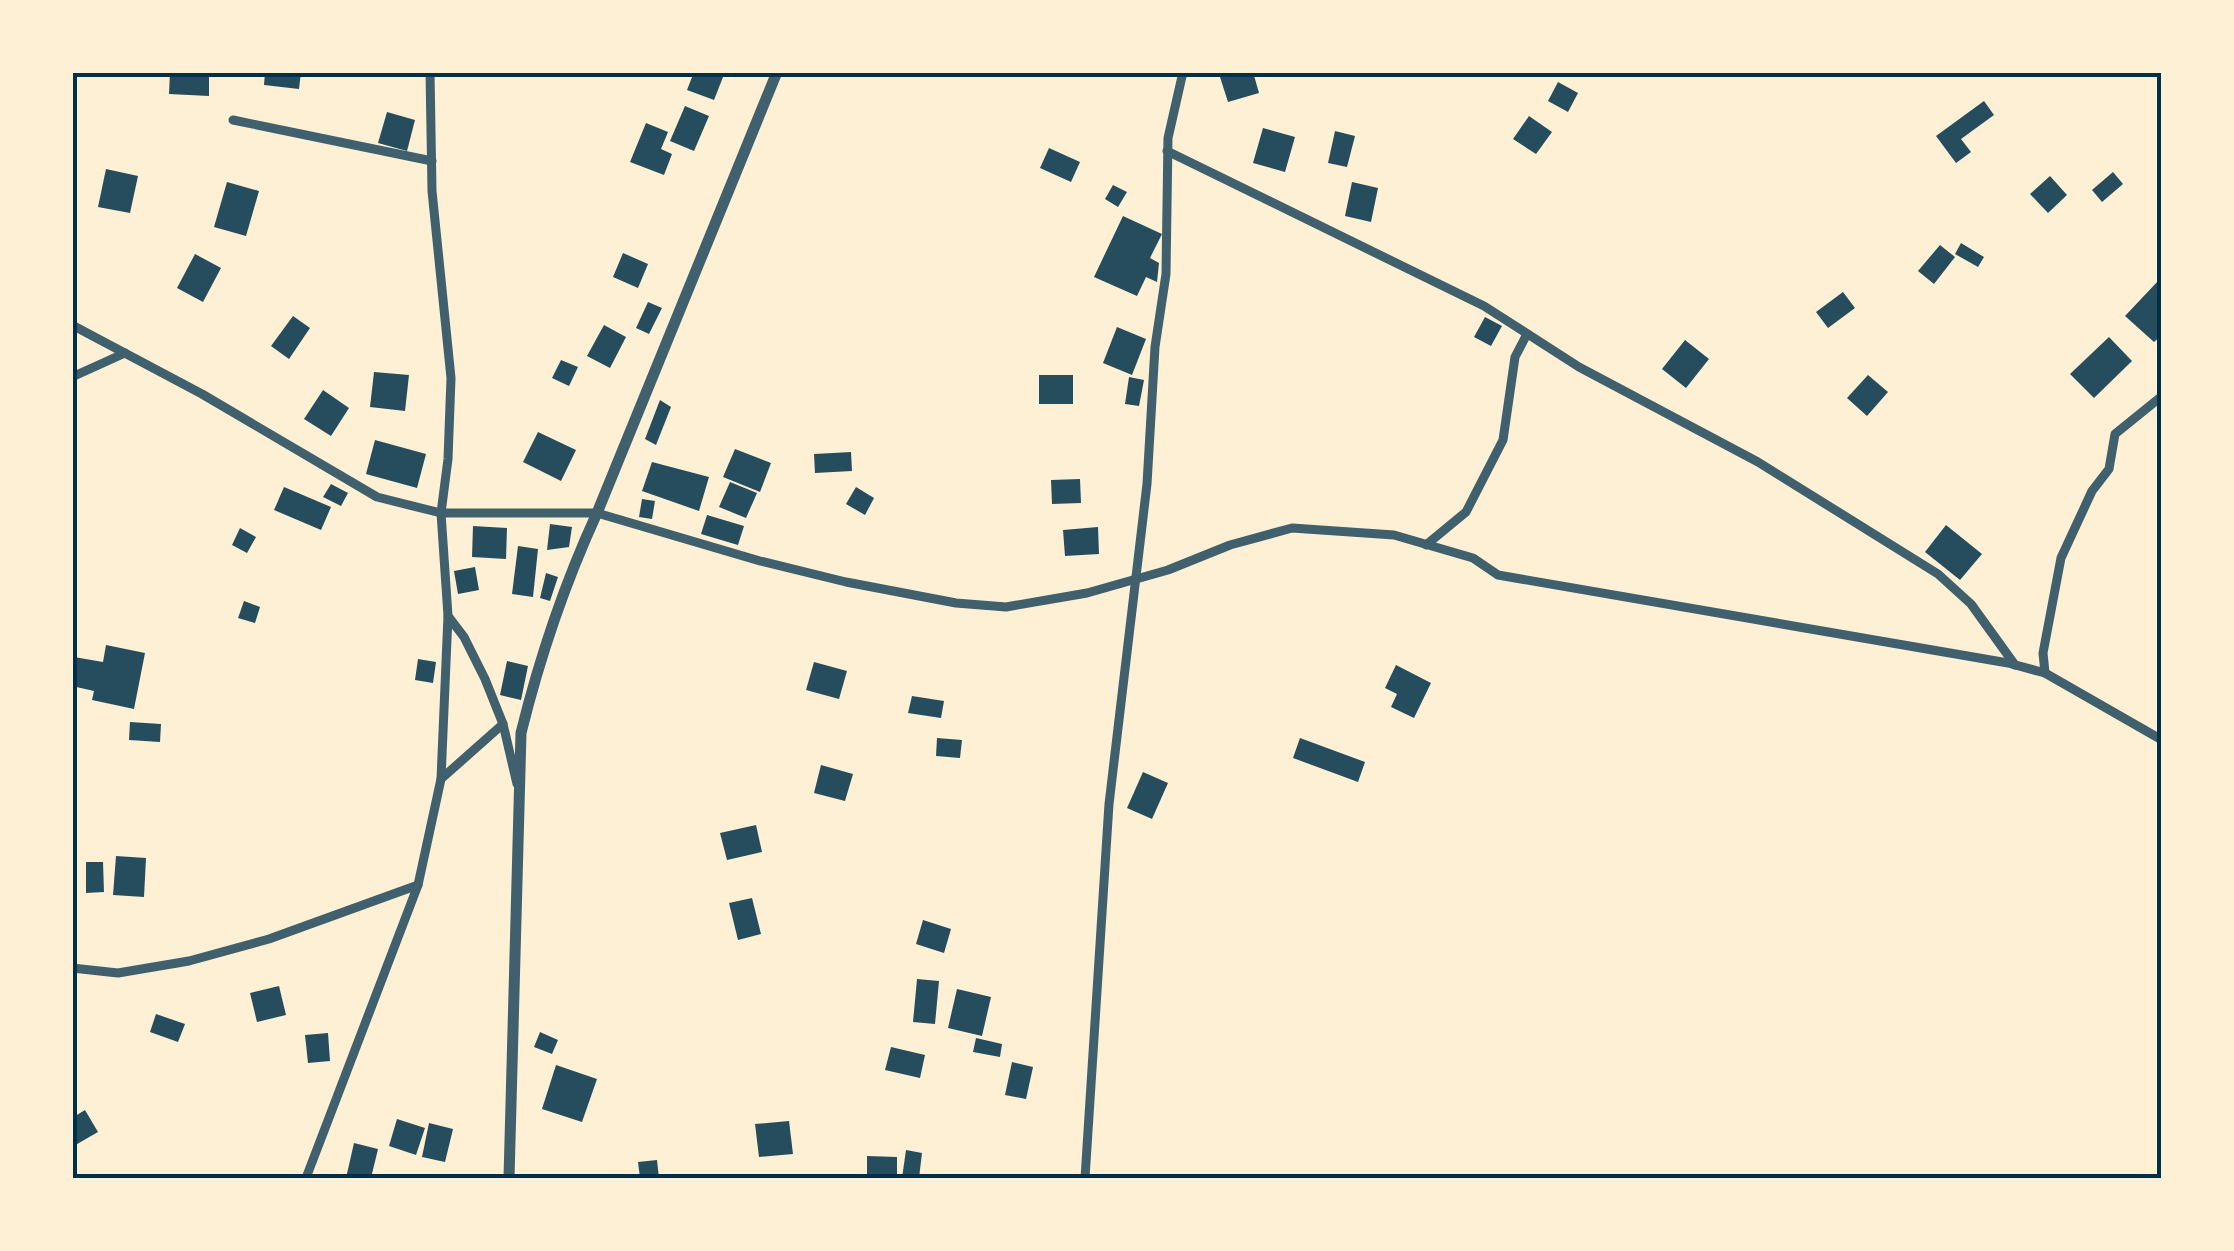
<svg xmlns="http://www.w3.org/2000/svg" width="2234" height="1251" viewBox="0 0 2234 1251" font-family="Jost,sans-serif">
<rect width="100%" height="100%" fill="#fdf0d5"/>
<!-- building -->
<g fill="#264d5e">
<path d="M170,72H209V96L169,94Z"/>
<path d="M265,72H301L299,89L264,85Z"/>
<path d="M694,72H725L714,100L687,90Z"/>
<path d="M1253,72L1259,93L1228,102L1219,74Z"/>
<path d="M1558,82L1578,93L1568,112L1548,101Z"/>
<path d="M1984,101L1994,115L1961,139L1971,152L1956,163L1936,136Z"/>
<path d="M685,106L709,116L694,151L670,141Z"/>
<path d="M387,112L415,120L407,151L378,143Z"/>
<path d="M1529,116L1552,132L1536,154L1513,139Z"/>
<path d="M646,123L668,132L661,149L672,154L664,175L630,162Z"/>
<path d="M1263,128L1295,137L1285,172L1253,163Z"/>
<path d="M1335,131L1355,136L1347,167L1328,163Z"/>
<path d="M1049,148L1080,162L1071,182L1040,168Z"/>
<path d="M106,169L138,176L130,213L98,207Z"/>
<path d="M2113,172L2123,184L2102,202L2092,190Z"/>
<path d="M2050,176L2067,195L2048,213L2030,194Z"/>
<path d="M227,182L259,191L246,236L214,227Z"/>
<path d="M1352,182L1378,188L1371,222L1345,216Z"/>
<path d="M1113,185L1127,192L1118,207L1105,199Z"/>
<path d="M1123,216L1162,234L1150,258L1159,263L1157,282L1146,277L1137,296L1094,277Z"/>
<path d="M1961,243L1984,257L1978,267L1955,254Z"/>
<path d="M1940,245L1955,257L1934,284L1918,271Z"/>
<path d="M623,253L648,264L638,288L613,277Z"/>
<path d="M195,254L221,268L203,302L177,288Z"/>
<path d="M2159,280L2162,335L2154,342L2125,316Z"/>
<path d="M1843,292L1855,308L1828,328L1816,312Z"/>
<path d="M648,302L662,308L649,334L636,328Z"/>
<path d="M293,316L310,328L289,359L271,346Z"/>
<path d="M1485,317L1502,326L1491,346L1474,337Z"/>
<path d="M604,325L626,337L610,368L587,356Z"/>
<path d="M1117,327L1146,339L1132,375L1103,363Z"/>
<path d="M2109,337L2132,361L2094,398L2070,374Z"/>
<path d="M1685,340L1709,359L1686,388L1662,369Z"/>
<path d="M561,360L578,367L569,386L552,378Z"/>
<path d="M374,372L409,375L405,411L370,407Z"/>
<rect x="1039" y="375" width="34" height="29"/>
<path d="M1868,375L1888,392L1867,416L1847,398Z"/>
<path d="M1129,377L1144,380L1139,406L1125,404Z"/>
<path d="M323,390L349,408L331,436L304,419Z"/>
<path d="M660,400L671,407L656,445L645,439Z"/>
<path d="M538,432L576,450L561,481L523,462Z"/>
<path d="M375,440L426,454L417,488L366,474Z"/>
<path d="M735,449L771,463L760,492L723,477Z"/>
<path d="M851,452L852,471L815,473L814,454Z"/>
<path d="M652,462L709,477L699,511L642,491Z"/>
<path d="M1080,479L1081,503L1052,504L1051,480Z"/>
<path d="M730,482L757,493L746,518L719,507Z"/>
<path d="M331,484L348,493L341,506L323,497Z"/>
<path d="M284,487L331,507L321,530L274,510Z"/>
<path d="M856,487L874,498L865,515L846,504Z"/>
<path d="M642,499L655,501L652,519L639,517Z"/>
<path d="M707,515L744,526L738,545L701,534Z"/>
<path d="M550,524L572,527L569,547L547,550Z"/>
<path d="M1946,525L1982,554L1960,580L1925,552Z"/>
<path d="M473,526L507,528L506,559L472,557Z"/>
<path d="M1098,527L1099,554L1065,556L1063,530Z"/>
<path d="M240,528L256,537L247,553L232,545Z"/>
<path d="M518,546L538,549L533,597L512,594Z"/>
<path d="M475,567L479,590L458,594L454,571Z"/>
<path d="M546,573L558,577L550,601L540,598Z"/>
<path d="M244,601L260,607L255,623L238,618Z"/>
<path d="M106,645L145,653L134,709L92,700L94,691L72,686L74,657L103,662Z"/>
<path d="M418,659L436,662L433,683L415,680Z"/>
<path d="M507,661L528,666L521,700L500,695Z"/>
<path d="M814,662L847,671L839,699L806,690Z"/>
<path d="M1396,665L1431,683L1414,718L1391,707L1397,694L1385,688Z"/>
<path d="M912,696L944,701L941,718L908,713Z"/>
<path d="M130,722L161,724L160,742L129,740Z"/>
<path d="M937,738L962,740L960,758L936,756Z"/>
<path d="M1300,738L1365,762L1358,782L1293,758Z"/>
<path d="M821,765L853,774L845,801L814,793Z"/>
<path d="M1143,772L1168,783L1152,819L1127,808Z"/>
<path d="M756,825L762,852L727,860L720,833Z"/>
<path d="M116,856L146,858L144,897L113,895Z"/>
<path d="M86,862H103L104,892L86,893Z"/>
<path d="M752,898L761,934L738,940L729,903Z"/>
<path d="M923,920L951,929L944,953L916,944Z"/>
<path d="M917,979L939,981L935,1024L913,1022Z"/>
<path d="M279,986L286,1015L257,1022L250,993Z"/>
<path d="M957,989L991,997L982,1036L948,1028Z"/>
<path d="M156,1014L185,1024L178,1042L150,1032Z"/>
<path d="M540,1032L558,1040L552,1054L534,1047Z"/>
<path d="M328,1033L330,1061L308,1063L305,1035Z"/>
<path d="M976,1038L1002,1044L1000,1057L973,1052Z"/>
<path d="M891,1047L925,1055L920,1078L885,1070Z"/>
<path d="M1012,1062L1033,1067L1026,1099L1005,1095Z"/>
<path d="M556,1065L597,1079L582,1122L542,1109Z"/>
<path d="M85,1110L98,1132L72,1147V1118Z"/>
<path d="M397,1119L425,1128L416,1155L389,1146Z"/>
<path d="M789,1121L793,1154L759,1157L755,1124Z"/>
<path d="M429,1123L453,1129L445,1162L422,1157Z"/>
<path d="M354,1143L378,1149L371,1178H346Z"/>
<path d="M906,1150L922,1153L919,1178H902Z"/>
<path d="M867,1156L897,1157V1178H867Z"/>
<path d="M657,1160L659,1178H640L638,1162Z"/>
</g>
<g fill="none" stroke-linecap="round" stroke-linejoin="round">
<!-- minor -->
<g stroke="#3f606c" stroke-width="9">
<path d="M430,72L432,191L451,378L448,459L441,513L448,616L464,637L485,679L503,724L517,784"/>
<path d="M233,120L432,161"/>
<path d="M1167,151L1484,306L1579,367L1758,462L1938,574L1971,604L2015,665"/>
<path d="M72,325L202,394L377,497L441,513H597L760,561L846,582L956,603L1006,607L1087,593L1168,570L1230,545L1292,528L1394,535L1473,558L1498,575L2008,663L2045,673L2162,740"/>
<path d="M72,377L125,353"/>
<path d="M1426,545L1466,512L1503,440L1515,357L1527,334"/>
<path d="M2045,673L2043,653L2061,558L2092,491L2109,469L2115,434L2162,396"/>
<path d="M441,779L503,724"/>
<path d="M72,968L118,973L189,961L269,939L418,885"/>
<path d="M306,1178L418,885L441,779L448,616"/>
<path d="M1085,1178L1109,804L1147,484L1155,347L1166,274L1168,138L1183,72"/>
</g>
<!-- tertiary -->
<path stroke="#3f606c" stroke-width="11" d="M509,1178L521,733C540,656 564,585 597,513L777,72"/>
</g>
<!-- border -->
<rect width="2234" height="1251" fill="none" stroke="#fdf0d5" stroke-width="150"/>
<rect x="75" y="75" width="2084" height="1101" fill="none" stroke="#003049" stroke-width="4"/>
</svg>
